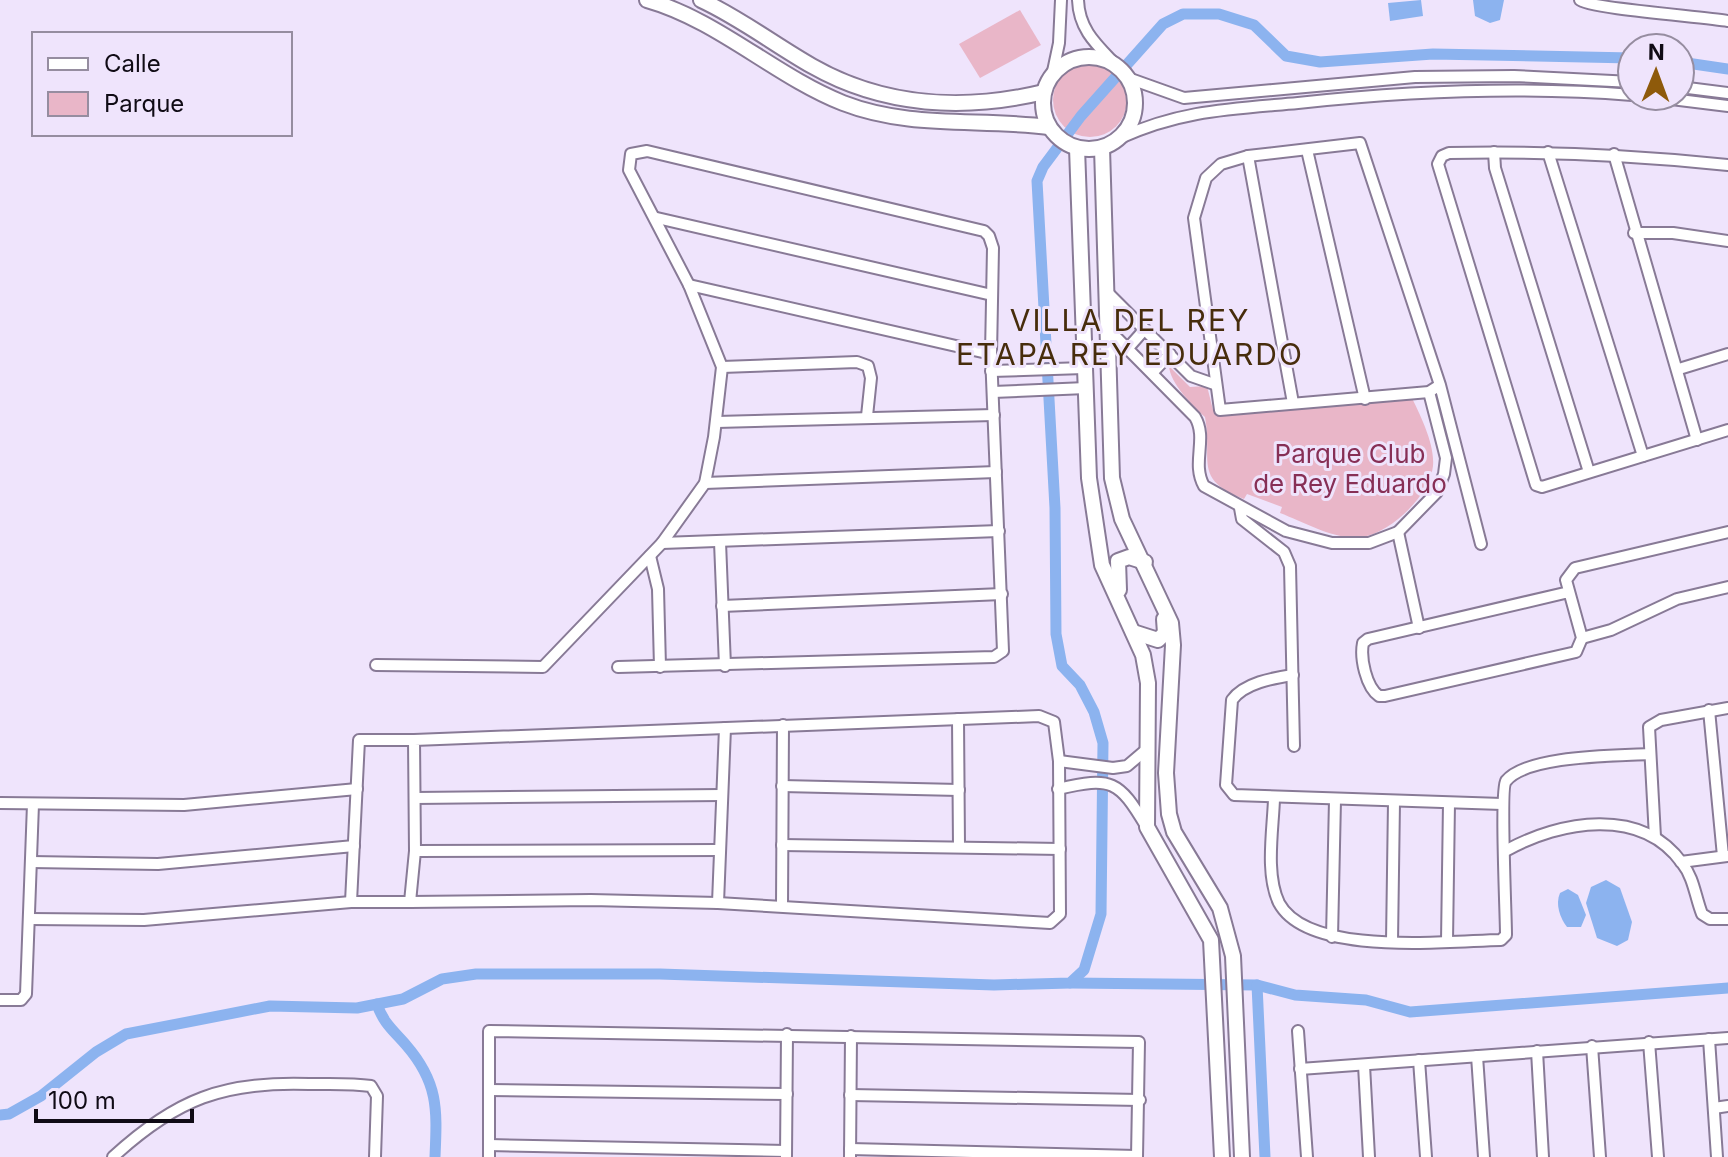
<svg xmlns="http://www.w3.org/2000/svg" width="1728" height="1157" viewBox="0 0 1728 1157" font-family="Inter,sans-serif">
<rect width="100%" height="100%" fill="#efe4fc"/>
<!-- green -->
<g fill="#e9b6c8">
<path d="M1020,10L1041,45L980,78L959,44Z"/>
<circle cx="1090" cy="100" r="37"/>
<path d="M1169,366L1190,387L1207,386L1213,410L1411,396C1420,415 1435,444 1433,466C1430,495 1391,533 1362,537C1336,541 1304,522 1280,513L1282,507L1247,494L1244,499C1192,479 1213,460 1205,417C1192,405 1170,383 1169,366Z"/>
</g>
<!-- water -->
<g fill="#8cb3ef">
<path d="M1421,0L1423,16L1390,21L1388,3Z"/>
<path d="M1473,0H1504L1500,20L1490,23L1475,16Z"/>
<path d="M1606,880L1620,888L1632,922L1628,940L1617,946L1597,938L1586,903L1591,887Z"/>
<path d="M1568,889L1578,895L1586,915L1581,927H1567C1560,918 1555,904 1560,893Z"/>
</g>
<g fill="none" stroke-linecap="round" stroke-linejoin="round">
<!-- canal -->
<g stroke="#8cb3ef" stroke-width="11">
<path d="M1680,62L1728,69"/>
<path d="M1070,983L1257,985L1295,995L1366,1000L1410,1012L1728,988"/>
<path d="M1257,985L1265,1157"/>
<path d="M377,1004C383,1023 394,1031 406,1045C439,1083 437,1110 435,1157"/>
<path d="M0,1115L9,1114L41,1096L96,1052L126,1034L270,1006L357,1008L403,999L442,979L476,974H660L994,985L1070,983L1084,970L1101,914L1103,743L1094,712L1080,685L1062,666L1056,634L1055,508L1037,181L1043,167L1081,116L1163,24L1183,14H1219L1254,25L1286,56L1320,62L1433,54L1632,58"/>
</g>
<!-- street casing -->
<g stroke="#887a96" stroke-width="14">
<g id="street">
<path d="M1078,0C1079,30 1097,45 1116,65"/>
<path d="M1580,0C1587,8 1706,17 1728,21"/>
<path d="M1052,76L1059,43L1061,0"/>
<path d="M1128,78L1184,98L1415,77L1514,76L1632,82"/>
<path d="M1680,87L1728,93"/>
<path d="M1647,96L1728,106"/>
<path d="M1120,138C1181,110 1231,109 1298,103C1410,91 1519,86 1632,95"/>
<path d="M1307,150L1365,399"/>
<path d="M1494,152L1495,168L1589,472"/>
<path d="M1548,152L1643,456"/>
<path d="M1614,154L1697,440"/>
<path d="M1248,156L1293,403"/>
<path d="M1728,165C1635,155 1543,151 1449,153L1442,156L1438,164L1536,485L1542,487L1728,430"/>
<path d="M657,218L992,295"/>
<path d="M1634,233H1673L1728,241"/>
<path d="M689,285L991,354"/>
<path d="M1106,291L1191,376L1214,384"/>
<path d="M1107,328L1195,417C1208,439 1191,463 1204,486L1286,531L1332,543H1369L1398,532L1437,492L1444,474L1446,458L1429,392"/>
<path d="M1128,348L1145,329"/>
<path d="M722,367L857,362L868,366L871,378L867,416"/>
<path d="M1679,369L1728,354"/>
<path d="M991,371L1084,368"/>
<path d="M1153,372L1170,354"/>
<path d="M1440,385L1429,392L1220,410L1194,218L1206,178L1221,164L1248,156L1360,143L1440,385L1481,544"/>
<path d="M993,392L1086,388"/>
<path d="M717,422L994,415"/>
<path d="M705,483L996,472"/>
<path d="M1240,508L1242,519L1284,552L1290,566L1294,746"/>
<path d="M1398,532L1419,628"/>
<path d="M720,542L725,666"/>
<path d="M662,543L999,531"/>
<path d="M650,556L658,589L660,667"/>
<path d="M1569,592L1368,639L1363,643C1360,658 1366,687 1379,696H1385L1576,652L1582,638L1566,580L1575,568L1728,532"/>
<path d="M722,606L1002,594"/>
<path d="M1582,638L1611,630L1677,599L1728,587"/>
<path d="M376,665L543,667L662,543L705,483L714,437L722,367L689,285L629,170L631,154L647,151L984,231L989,236L993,248L991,354L1003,651L994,657L618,667"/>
<path d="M1293,675C1273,678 1244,683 1232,700L1226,785L1234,795L1502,804"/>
<path d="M1709,710L1723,856"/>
<path d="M1039,716L1054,722L1059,761L1060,914L1050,923L718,903L591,900L410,902L415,851L414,740Z"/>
<path d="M958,719L959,846"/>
<path d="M1059,761L1113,768L1127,766L1147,749"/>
<path d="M782,786L959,790"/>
<path d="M1058,789C1112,776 1119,781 1146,826"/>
<path d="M415,798L722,795"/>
<path d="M1274,799C1273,830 1265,874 1279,903C1308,957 1448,941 1501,940L1506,935C1506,914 1500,789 1506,781C1527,755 1617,756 1649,754"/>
<path d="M0,803L184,805L357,789"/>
<path d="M1655,837L1649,727L1661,720L1728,708"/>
<path d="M782,845L1060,849"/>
<path d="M1507,850C1560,821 1641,806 1682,863C1694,878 1695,896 1702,914L1710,919H1728"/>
<path d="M415,851L720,850"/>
<path d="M31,862L158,864L354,846"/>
<path d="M1681,862L1727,856"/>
<path d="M410,902H351L359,740H414"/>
<path d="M718,903L725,728"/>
<path d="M782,906L783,725"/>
<path d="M30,919L144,920L351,902"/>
<path d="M1332,937L1335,800"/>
<path d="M1392,941L1394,802"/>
<path d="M1447,941L1449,803"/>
<path d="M0,1000H21L26,994L33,804"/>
<path d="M1298,1031L1307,1157"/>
<path d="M1709,1039L1717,1157"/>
<path d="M1649,1042L1658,1157"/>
<path d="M1592,1046L1600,1157"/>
<path d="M1537,1051L1543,1157"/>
<path d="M1477,1056L1484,1157"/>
<path d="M1419,1060L1426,1157"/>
<path d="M1364,1065L1369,1157"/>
<path d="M1300,1069L1728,1038"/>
<path d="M489,1090L787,1094"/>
<path d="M850,1095L1140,1100"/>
<path d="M1714,1108L1728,1106"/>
<path d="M489,1145L786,1151"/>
<path d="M850,1149L1136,1156"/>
<path d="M786,1156L787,1034"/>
<path d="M113,1157C176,1099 224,1081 309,1084C330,1084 351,1083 371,1086L377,1096L375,1157"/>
<path d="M489,1157V1031L1139,1042L1137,1157"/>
<path d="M850,1157L851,1036"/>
</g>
</g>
<!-- secondary casing -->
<g stroke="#887a96" stroke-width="18">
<g id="secondary">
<path d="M647,0C718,20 775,76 843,103C910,129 978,118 1049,127"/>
<path d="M701,0C740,18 775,45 812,66C884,107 965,111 1044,92"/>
<circle cx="1089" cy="103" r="46"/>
<path d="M1077,148L1089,478L1102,565L1143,655L1148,683L1147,827L1211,940L1222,1157"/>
<path d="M1102,148L1112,478L1122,519L1171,623L1173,645L1166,773L1169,814L1174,832L1220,908L1233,956L1242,1157"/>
<path d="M1119,590L1118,561L1129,557L1145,562"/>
<path d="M1133,632L1158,640L1165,633L1164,619"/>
</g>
</g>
<!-- street -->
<use href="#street" stroke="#fff" stroke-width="10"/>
<!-- secondary -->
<use href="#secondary" stroke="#fff" stroke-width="14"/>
</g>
<g text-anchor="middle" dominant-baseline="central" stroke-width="6" stroke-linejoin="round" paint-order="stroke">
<!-- park labels -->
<g font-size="26" fill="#872f56" stroke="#efe4fc">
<text x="1350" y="453">Parque Club<tspan x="1350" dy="30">de Rey Eduardo</tspan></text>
</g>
<!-- quarter labels -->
<g font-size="30" letter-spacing="2" fill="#472d0c" stroke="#efe4fc">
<text x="1130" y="320">VILLA DEL REY<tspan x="1130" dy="34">ETAPA REY EDUARDO</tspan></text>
</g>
</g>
<!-- legend -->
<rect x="32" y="32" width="260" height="104" fill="#efe4fc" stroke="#968da0" stroke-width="2"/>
<rect x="48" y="58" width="40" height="12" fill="#ffffff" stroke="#968da0" stroke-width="2"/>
<text x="104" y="72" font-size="24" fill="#100b15">Calle</text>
<rect x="48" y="92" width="40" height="24" fill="#e9b6c8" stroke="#968da0" stroke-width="2"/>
<text x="104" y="112" font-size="24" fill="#100b15">Parque</text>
<!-- north arrow -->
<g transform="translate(1656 72) rotate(1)"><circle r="38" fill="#efe4fc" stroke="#968da0" stroke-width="2"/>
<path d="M0-6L14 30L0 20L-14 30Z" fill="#8e5a0b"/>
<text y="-12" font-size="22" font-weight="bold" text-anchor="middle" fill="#100b15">N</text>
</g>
<!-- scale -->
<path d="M36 1109v12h156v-12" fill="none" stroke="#100b15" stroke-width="4"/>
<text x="48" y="1109" font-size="24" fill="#100b15" stroke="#efe4fc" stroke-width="6" paint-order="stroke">100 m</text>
</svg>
